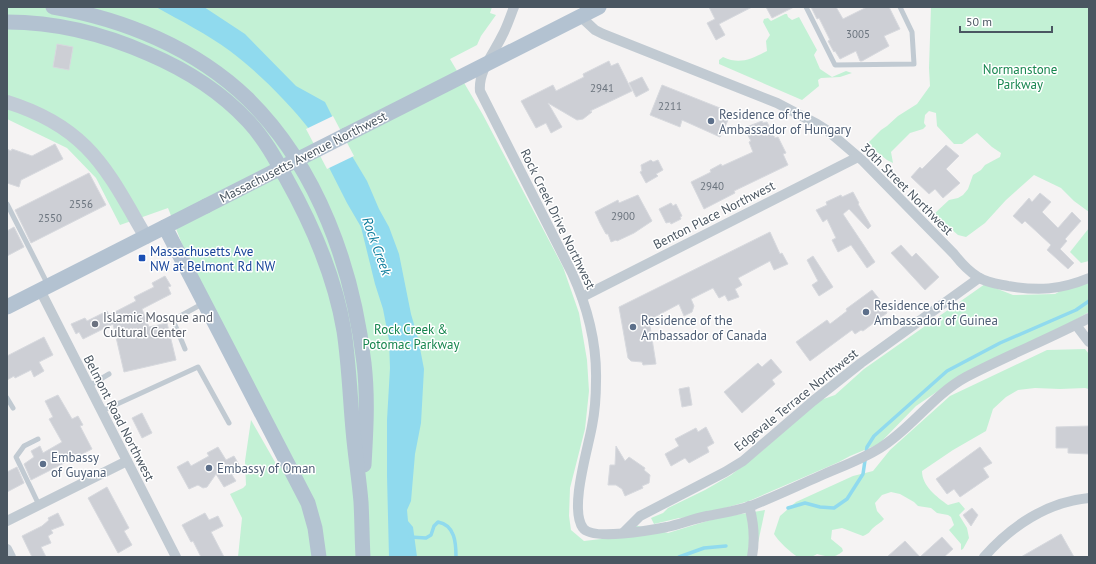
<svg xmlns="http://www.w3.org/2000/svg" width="1096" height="564" viewBox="0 0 1096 564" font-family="'PT Sans',sans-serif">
<rect width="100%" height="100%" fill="#f5f3f3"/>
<!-- green -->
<g fill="#c3f1d5">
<path d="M7,7H492L490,13L496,15L481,36L477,45L450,59L483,115L563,267L579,313L587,360L589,391L585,429L570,488L569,516L571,530L584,541L601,539L634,525L668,533L717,518L765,510L755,557H238L242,518L230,494L243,488L246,485L245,461L251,420L279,469V449L182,244L168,208L120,225L96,178L67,148L7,119Z"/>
<path d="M931,7H1089V212L1074,201L1061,188L1034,175L1006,200L985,223L966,237L958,235L934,214L949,200L958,198L963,195L968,189L973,175L981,170L985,165L1000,157L1001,153L992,147L977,133L962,144H954L937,126L936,113L929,111L925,115L924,123L926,126L923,129L910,133L891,152L893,163L887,160L867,144L881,130L887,126L898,116L917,104L930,86L929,68Z"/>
<path d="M785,14H787L788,17L792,20L799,17L817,50L814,55L820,69L832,77L846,71L852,73L840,77L821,78L818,80L819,86L802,100L719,64V60L723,57C740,65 751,59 767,51L766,41L770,35L763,22L764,19L768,18L771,21Z"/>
<path d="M1089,228V261L1081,263L1070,252Z"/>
<path d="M1089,276V312L1052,333L963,374L916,406L879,444L850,456L839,462L749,501L694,517L679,518L654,524L651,518L663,513L668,508L705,490L731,475L763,450L815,402L835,395L864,369L985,284L1013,295L1055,294Z"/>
<path d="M1085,349L1089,354V389L1085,388L1060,389L1035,388L1018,390L1006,397L993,409L986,431L953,450L922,471C922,486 937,497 948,505L959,502L965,509L959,515L967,528L969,538L963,549L961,550V544L949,530L954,525L951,517L948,515L937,513L931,508L918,506L914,502L900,494L891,492L882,495L875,503L877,511L884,519C881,523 877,524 873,528C869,532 870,533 863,536L842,528L832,530L831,539L842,548L843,551C834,559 828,557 817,554C813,557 803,559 798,557C791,553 778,541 774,534L780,516L796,502L853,476L873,471L890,450L950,396L1047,350Z"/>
</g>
<!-- water -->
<path fill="#90daee" d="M156,7H204L245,34L296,86L325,102L352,156L367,181L379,209L389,227L399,254L411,314L418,338L424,369L421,423L415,454L411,501L407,510L408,521L413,527L417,557H389L387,476V420L390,368L389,340L383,309L375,284L361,227L347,203L310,130C288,102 258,72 230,51C207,34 181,21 156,7Z"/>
<!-- pier -->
<path fill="#f5f3f3" d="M333,116L354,156L327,169L306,129Z"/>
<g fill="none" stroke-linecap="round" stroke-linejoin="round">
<!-- stream -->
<g stroke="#90daee" stroke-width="3.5">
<path d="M788,508L805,503L820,507L834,508L847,499L863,474L867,447L874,436L947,371L1000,343L1076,310L1089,301"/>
<path d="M410,537L426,538L431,535L434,526L438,522C455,525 456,543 456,557"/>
<path d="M679,557L704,548L726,546"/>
</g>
</g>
<!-- building -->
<g fill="#cdcfd5" stroke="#d7d9de">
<path d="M709,7H752L719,24L725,35L716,40L707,23L715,19Z"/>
<path d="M766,7H794L772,18Z"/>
<path d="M811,7H836L843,19L867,7H889L900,29L884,36L889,46L862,61H860L856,51L840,59L835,51L834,52L828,41L830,40L819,18L817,19Z"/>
<path d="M57,44L73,47L69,70L53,67Z"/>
<path d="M609,61L611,66L618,63L632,91L590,111L592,112L583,119L577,120L548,103L562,127L551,133L546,123L536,128L521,101L553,85L556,91L584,77L583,74Z"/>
<path d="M642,77L649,90L636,97L629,83Z"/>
<path d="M662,85L730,112V116L720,137L682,120L680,127L650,115Z"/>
<path d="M762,121L763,123L767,122L775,138L778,137L786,153L783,154L788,165L734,191L735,193L704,209L691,182L711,172L710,170L721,164L722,166L753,152L749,142L751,141L744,128Z"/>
<path d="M55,144L63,159L21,180L19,187L7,183V149L11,151L12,149L32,156Z"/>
<path d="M946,145L959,156L946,169L960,183L943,198L935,189L929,194L911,177L920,167L922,169Z"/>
<path d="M651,160L653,162L658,160L663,170L656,174L658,176L646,183L640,172L642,171L641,165Z"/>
<path d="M89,173L106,205L31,243L15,210Z"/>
<path d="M853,192L859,203L858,204L871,226L868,229L849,209L843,214L875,262L867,268L851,245L838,252L832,240L836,238L827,219L823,222L816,210L827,205L826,202L841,195L842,197Z"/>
<path d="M1040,193L1051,202L1042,212L1058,228L1072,212L1081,221L1065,239L1067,241L1060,249L1074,263L1068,269L1047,250L1051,245L1025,221L1022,224L1013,216L1029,198L1032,202Z"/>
<path d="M638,195L652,221L634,233L617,241L616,240L611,242L608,234H606L600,223L595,212L618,200L619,203Z"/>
<path d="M671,203L673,206L676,204L682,216L680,217L681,219L671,224L670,222L666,223L659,209Z"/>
<path d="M14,227L24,247L7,256V231Z"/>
<path d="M770,232L780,254L782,253L788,264L774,270L770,261L738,278L742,285L735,289L739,297L728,301L725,295L719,298L713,288L691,299L694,306L692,312L684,316L679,304L649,320L656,364L643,365L642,362L631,361L628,358L619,307Z"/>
<path d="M901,245L912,257L916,253L939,277L925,290L891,253Z"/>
<path d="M813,256L833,287L819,296L812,285L818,281L807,260Z"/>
<path d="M165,276L171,286L168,287L171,294L142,309L149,327L167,323L176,360L124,372L113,324L83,339L79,332L76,334L71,324L85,318L87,321L107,311L109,315L136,301L134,297L154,287L152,283Z"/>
<path d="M872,290L888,310L886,311L887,313L863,331L861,330L855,334L852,330L810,361L796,342L827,320L830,324L847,311L846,309Z"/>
<path d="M44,337L53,355L39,362L44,371L34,377L31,370L15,378L14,376L7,380V356Z"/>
<path d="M771,359L782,372L772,380L775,384L742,413L724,392L758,363L762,367Z"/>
<path d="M689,387L692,405L682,407L679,389Z"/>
<path d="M58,395L72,419L78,416L83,425L80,426L92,449L31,480L24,464L34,457L31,451L40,446L43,453L62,442L49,419L53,417L45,401Z"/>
<path d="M142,413L152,433L142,438L132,418Z"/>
<path d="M1089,426V454L1068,453V448H1056V427Z"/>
<path d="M706,427L714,443L707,447L709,452L689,463L685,458L671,466L665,454L679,446L675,439L696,428L698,432Z"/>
<path d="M616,446L625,461L629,457L645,468L644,470L650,475L649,483L642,486L643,488L625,496L622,489L616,485H608L610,465H615Z"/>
<path d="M218,447L226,460L234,456L242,470L232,475L236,481L224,487L216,474L207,487L203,488L198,485L189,489L177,467L188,461L191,466L209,456L207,453Z"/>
<path d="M980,447L992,463L983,468L989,477L960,497L954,489L947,494L936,479Z"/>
<path d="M17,467L24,483L7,492V472Z"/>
<path d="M107,487L129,528L124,531L132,545L118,553L88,498Z"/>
<path d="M972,508L978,515L971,526L963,515Z"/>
<path d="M58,513L64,525L51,530L53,533L48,536L51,543L41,547L46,557H32L22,536L42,526L49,520L48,518Z"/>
<path d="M205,513L209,520L218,516L223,526L211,532L224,557H201L193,541L191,542L182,525Z"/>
<path d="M1061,534L1074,557H1021Z"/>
<path d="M942,537L953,549L944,557H887L905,541L920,557Z"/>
</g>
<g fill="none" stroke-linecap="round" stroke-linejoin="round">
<!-- lane -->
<g stroke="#c1cad2" stroke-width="5">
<path d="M806,7L835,65L914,64L912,32L900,7"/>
<path d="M7,204L48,285"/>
<path d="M185,349L173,320L202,304"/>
<path d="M89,386L109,374"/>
<path d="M7,398L13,408"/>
<path d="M102,411L198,367L229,423"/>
<path d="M38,439L24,446L16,457L39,505"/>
</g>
<!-- street -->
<g stroke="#c1cad2" stroke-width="10">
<path d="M514,7C510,17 507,27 502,36C494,53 478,71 480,91L572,273C587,306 597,344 596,381C596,396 595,411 592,426C588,449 569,509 583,528C592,541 652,530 667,527C680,524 693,519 707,516C721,513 737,511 751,506C774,497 797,486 820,476C840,467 861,460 880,448C911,429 933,395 966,377C1006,356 1049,339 1089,318"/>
<path d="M580,16L595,30L603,34L777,103L817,124L828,131L863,161L954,254C961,263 968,271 978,277C987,283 998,284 1008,286C1038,291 1060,290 1089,278"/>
<path d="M40,290L176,557"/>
<path d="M582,297L858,157"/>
<path d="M1076,325L1089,342"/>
<path d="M749,506C754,523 755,540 752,557"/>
<path d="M7,521L127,461"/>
<path d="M623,533L640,516L725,472L743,461L813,401L861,363L979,278"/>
<path d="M7,549L11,557"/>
<path d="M984,557C1011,526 1047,502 1089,498"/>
</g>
<!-- secondary -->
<path stroke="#c1cbd6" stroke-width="14" d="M7,102C36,111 65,126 86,147C111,172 128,207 146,237"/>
<!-- primary -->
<g stroke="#b3c2d1" stroke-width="15">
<path d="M53,7C124,19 195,48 248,99C318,168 353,268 364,363C368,397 366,431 364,465"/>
<path d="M7,22C56,22 104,34 149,54C184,69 221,92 248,121C264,138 275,158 286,178C313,226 335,277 344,331C349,364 350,397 353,430C355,454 359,478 361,502C362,520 362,539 363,557"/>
<path d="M346,135L599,7"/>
<path d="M165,227L308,503L315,528L319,557"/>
<path d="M7,307L206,206"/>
</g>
<!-- primary-bridge -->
<path stroke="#b3c2d1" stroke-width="15" d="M206,206L346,135"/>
</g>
<!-- markers -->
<g fill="#5c6f8a" stroke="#fff" stroke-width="1.5">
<circle cx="711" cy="121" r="4"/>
<circle cx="866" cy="312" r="4"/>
<circle cx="633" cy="327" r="4"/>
<circle cx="43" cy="464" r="4"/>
<circle cx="209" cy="468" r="4"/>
</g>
<rect fill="#1a4fb4" stroke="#fff" stroke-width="1.5" x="138" y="254" width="8" height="8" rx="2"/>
<circle fill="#6b7280" stroke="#fff" stroke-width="1.5" cx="95" cy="324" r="4"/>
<g text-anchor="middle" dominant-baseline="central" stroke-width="3" stroke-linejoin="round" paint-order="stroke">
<!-- number labels -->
<g font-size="11" fill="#6b747e">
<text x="858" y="34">3005</text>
<text x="602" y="88">2941</text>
<text x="670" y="106">2211</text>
<text x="712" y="186">2940</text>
<text x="81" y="204">2556</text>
<text x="623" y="216">2900</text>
<text x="50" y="218">2550</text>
</g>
<!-- park labels -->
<g font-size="13" fill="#17864f" stroke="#fff">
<text x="1020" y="69">Normanstone<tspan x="1020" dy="15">Parkway</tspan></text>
<text x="411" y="329">Rock Creek &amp;<tspan x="411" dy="15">Potomac Parkway</tspan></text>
</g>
<!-- service labels -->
<g font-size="13" fill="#4e5e75" stroke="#fff" text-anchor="start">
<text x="719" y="114">Residence of the<tspan x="719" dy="15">Ambassador of Hungary</tspan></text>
<text x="874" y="305">Residence of the<tspan x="874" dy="15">Ambassador of Guinea</tspan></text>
<text x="641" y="320">Residence of the<tspan x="641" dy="15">Ambassador of Canada</tspan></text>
<text x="51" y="457">Embassy<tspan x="51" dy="15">of Guyana</tspan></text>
<text x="217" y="468">Embassy of Oman</text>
</g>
<!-- street labels -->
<g font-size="13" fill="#4a5661" stroke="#fff">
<text transform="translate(303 157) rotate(-27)">Massachusetts Avenue Northwest</text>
<text transform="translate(907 189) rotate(45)">30th Street Northwest</text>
<text transform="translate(714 215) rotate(-27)">Benton Place Northwest</text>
<text transform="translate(558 219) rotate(64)">Rock Creek Drive Northwest</text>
<text transform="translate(796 400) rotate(-39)">Edgevale Terrace Northwest</text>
<text transform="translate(119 418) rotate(63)">Belmont Road Northwest</text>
</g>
<!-- transit labels -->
<g font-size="13" fill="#164399" stroke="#fff" text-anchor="start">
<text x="150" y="251">Massachusetts Ave<tspan x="150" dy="15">NW at Belmont Rd NW</tspan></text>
</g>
<!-- worship labels -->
<g font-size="13" fill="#5b616d" stroke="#fff" text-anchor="start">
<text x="103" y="317">Islamic Mosque and<tspan x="103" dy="15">Cultural Center</tspan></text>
</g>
<!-- water labels -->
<g font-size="14" font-style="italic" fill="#0c7c9b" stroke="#fff">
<text transform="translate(377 246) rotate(70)">Rock Creek</text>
</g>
</g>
<!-- border -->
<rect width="1096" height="564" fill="none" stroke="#4a5661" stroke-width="16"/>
<!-- scale -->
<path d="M960 26v6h92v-6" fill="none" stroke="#4a5661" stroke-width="2"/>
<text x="966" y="26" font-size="12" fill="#4a5661" stroke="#ffffff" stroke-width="3" paint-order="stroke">50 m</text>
</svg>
